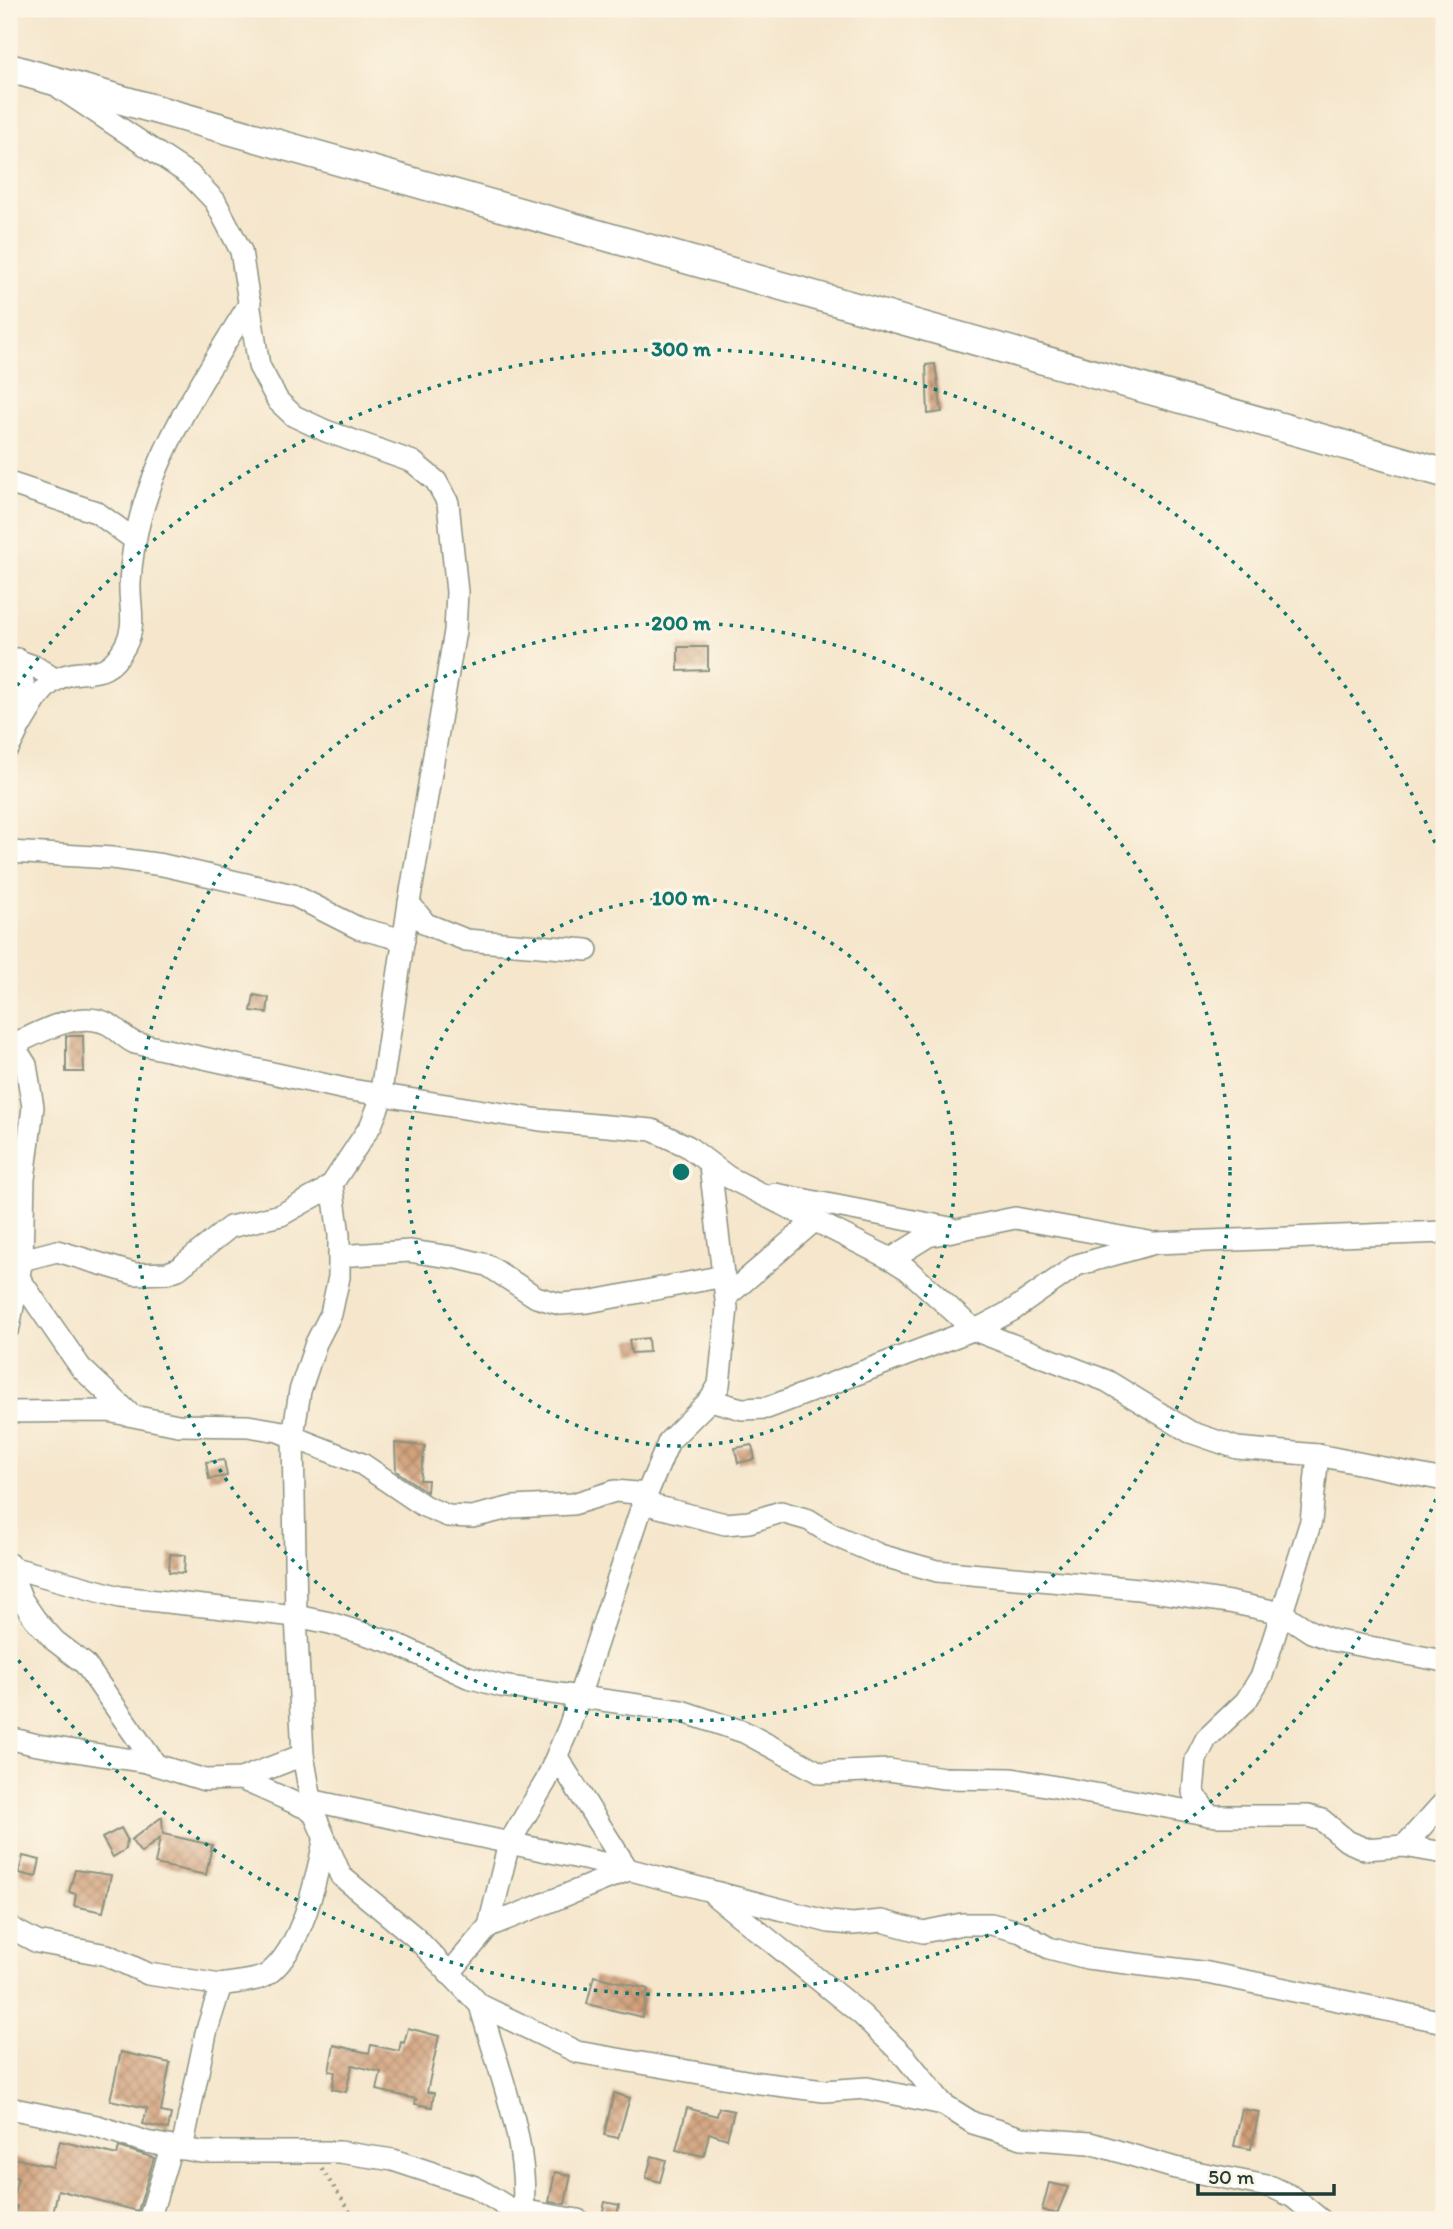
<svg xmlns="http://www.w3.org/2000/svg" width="1453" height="2229" viewBox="0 0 1453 2229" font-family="Itim,sans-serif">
<defs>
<pattern id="building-cross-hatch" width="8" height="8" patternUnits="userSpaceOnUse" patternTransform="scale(1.75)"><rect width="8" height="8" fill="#d09d77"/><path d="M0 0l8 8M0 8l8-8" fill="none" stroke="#a88162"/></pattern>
</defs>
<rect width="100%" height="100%" fill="#fcf5e5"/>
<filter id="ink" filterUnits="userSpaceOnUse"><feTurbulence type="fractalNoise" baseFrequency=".0143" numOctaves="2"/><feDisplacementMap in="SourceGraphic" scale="14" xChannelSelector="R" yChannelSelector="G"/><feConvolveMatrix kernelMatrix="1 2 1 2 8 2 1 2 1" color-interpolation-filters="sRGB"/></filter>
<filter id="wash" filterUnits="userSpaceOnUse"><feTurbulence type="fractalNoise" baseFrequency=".00686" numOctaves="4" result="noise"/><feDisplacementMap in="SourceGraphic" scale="28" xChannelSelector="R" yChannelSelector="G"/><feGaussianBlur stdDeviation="1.57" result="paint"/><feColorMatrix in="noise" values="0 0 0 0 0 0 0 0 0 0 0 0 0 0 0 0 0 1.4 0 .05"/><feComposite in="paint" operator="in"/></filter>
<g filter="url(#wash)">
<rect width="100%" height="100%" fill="#f5e6cc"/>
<g id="blocks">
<!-- building -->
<g fill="url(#building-cross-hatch)">
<path d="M935,364L942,412L928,414L926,365Z"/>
<path d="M678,647H708V670L678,671Z"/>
<path d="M254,995L269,998L267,1013L251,1011Z"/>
<path d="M66,1036H83L84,1072H66Z"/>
<path d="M648,1338L649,1352L631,1353L629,1340Z"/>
<path d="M395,1443L425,1446L420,1480H428L427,1492L396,1471Z"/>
<path d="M752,1445L755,1459L738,1463L735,1448Z"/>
<path d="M224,1460L227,1476L209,1479L206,1462Z"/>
<path d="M170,1554L185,1555L184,1573L169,1572Z"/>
<path d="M162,1817L163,1834L212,1845L206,1875L155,1864L160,1838L141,1853L131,1840Z"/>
<path d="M121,1828L127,1839L126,1849L113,1857L102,1838Z"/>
<path d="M23,1856L40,1860L36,1877L19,1873Z"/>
<path d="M75,1870L111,1875L103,1912L74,1906L76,1894L69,1892Z"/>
<path d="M594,1976L648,1989L642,2017L587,2004Z"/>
<path d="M408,2028L439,2036L427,2092L434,2093L432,2107L415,2104L416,2099L377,2090L381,2072L352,2065L346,2092L332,2089L335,2072L329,2071L334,2045L369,2053L371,2045L399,2051L401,2042L404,2043Z"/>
<path d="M121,2052L170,2063L161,2112L171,2114L168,2129L143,2124L147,2108L110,2100Z"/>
<path d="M614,2093L630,2098L618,2138L604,2135Z"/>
<path d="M687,2108L717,2116L719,2108L734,2111L727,2139L709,2133L704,2156L676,2150Z"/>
<path d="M1242,2109L1259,2112L1251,2149L1234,2146Z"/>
<path d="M60,2141L117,2155L119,2147L154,2158L138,2211L58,2190L53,2214L48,2213L46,2220H14L17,2206L11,2205L18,2178L9,2175V2157L53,2167Z"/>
<path d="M652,2156L666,2160L660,2182L646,2178Z"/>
<path d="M555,2172L571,2175L565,2204L549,2202Z"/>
<path d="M1049,2183L1068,2187L1057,2214L1042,2210Z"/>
<path d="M605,2202L619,2205L616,2220H601Z"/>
</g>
</g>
</g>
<g filter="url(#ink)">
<use href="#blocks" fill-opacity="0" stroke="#8a9280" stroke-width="2"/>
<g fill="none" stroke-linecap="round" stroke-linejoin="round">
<!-- street casing -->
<g stroke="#8a9280" stroke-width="24">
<g id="street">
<path d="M9,483L96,512L135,540"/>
<path d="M9,657L36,667L56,680"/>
<path d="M22,723C31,709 39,691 54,681C83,663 103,687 125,646C137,624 129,606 130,583C131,561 135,537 141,515C162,440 209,369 250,303"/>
<path d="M9,747C30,711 28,697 17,659"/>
<path d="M9,852L112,858L163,865L293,895L358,928L404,940"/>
<path d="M409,903L426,924L466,940L587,950"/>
<path d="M9,1038L26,1065L33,1107L24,1179L22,1260L9,1327"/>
<path d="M14,1044C42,1032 78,1009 108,1024C118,1029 125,1039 135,1043L345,1089L540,1120L652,1130L687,1146L728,1177L891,1259L907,1269L974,1330L1107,1381L1190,1432L1237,1448L1318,1455L1444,1480"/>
<path d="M332,1184L339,1235V1277L331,1314L316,1343L300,1391L293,1436L296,1616L303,1755L313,1811L341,1876L415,1937L480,2005L577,2052L752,2082L824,2091L867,2088L943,2104"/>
<path d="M775,1194L950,1228"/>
<path d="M340,1256L409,1251L458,1258L487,1265L536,1297L560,1304L588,1302L724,1276"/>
<path d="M891,1259L928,1236L1015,1218L1149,1242"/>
<path d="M22,1260L57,1251L135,1274L167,1273L178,1269L230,1227L281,1215L322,1192L332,1184L371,1125L379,1105L409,903L455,631L457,592L448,503L436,481L413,462L326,431L294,416L278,401L259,366L241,251L215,201L190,175L60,88"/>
<path d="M19,1278L81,1368L128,1412"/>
<path d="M726,1297L813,1222"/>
<path d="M710,1400L742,1409L767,1408L983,1326L1013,1310L1077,1265L1155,1243L1444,1232"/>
<path d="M9,1412L108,1411L178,1425L248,1426L278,1431L362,1464L424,1506L448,1516L472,1517L513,1507L573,1504L615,1491L647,1494"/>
<path d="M643,1503L725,1524L749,1522L781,1512L809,1520L831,1534L880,1555L937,1571L1139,1589L1229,1602L1282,1613L1311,1632L1332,1640L1444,1661"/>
<path d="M9,1564L10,1567L120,1597L296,1616L330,1623L394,1643L468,1677L501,1686L681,1711L744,1732L820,1773L889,1770L944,1778L1012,1779L1216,1816H1308L1322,1820L1347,1841L1365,1849L1404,1846L1444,1853"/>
<path d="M9,1567L22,1600L35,1619L55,1641L85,1664L156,1765"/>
<path d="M9,1738L37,1745L146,1762L205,1780L241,1779L313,1811"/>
<path d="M241,1779L303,1755"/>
<path d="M310,1800L612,1865L829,1922L853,1924L882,1921L923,1932L962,1924H991L1021,1932L1049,1948L1087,1958L1208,1973L1444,2022"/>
<path d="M1208,1815L1193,1792L1196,1759L1206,1739L1246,1701L1262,1675L1311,1521L1318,1455"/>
<path d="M1404,1846L1444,1802"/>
<path d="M715,1896L862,2015L906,2058L943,2104L973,2123L1022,2138L1090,2143L1175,2168L1272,2187L1293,2197L1321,2220"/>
<path d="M489,1926L628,1870L557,1757"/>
<path d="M9,1927L37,1942L107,1955L148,1974L221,1985"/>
<path d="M449,1974L489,1926L509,1843L546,1781L569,1727L643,1503L669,1441L710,1400L719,1385L727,1308L710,1166"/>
<path d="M480,2005C499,2074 532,2148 522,2220"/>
<path d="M9,2108L97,2126L146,2142L201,2152H339L393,2160L475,2187L509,2208L578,2220"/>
<path d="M182,2149L206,2033L221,1985C234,1982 257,1982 268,1974C302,1948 316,1881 324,1841"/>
<path d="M149,2220L171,2148"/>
</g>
</g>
<!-- secondary casing -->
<g stroke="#8a9280" stroke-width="31">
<path id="secondary" d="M9,68L1444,473"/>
</g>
<!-- path -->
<path stroke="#8a9280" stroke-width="3.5" stroke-dasharray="2 5" stroke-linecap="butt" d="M322,2169L356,2220"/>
<!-- street -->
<use href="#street" stroke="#fff" stroke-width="21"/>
<!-- secondary -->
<use href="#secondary" stroke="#fff" stroke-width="28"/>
</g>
</g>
<!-- distance rings -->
<g fill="none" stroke="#0f766e" stroke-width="3.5" stroke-dasharray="3.5 7">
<circle cx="681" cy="1172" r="274"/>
<circle cx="681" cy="1172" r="549"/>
<path d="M1444 1480A823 823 0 0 1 11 1650M11 694A823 823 0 0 1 1444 864"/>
</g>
<circle cx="681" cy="1172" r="10" fill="#0f766e" stroke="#fcf5e5" stroke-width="3.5"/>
<g font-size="21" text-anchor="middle" font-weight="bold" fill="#0f766e" stroke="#fcf5e5" stroke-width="7" stroke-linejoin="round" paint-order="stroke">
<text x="681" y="356">300 m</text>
<text x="681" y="630">200 m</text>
<text x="681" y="905">100 m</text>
</g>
<!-- margin -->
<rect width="1453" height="2229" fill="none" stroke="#fcf5e5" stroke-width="35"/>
<!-- scale -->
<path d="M1198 2184v10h136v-10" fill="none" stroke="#1f3d34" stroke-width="3.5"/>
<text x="1208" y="2184" font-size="21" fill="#1f3d34" stroke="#fcf5e5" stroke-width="5" paint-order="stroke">50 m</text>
</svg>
